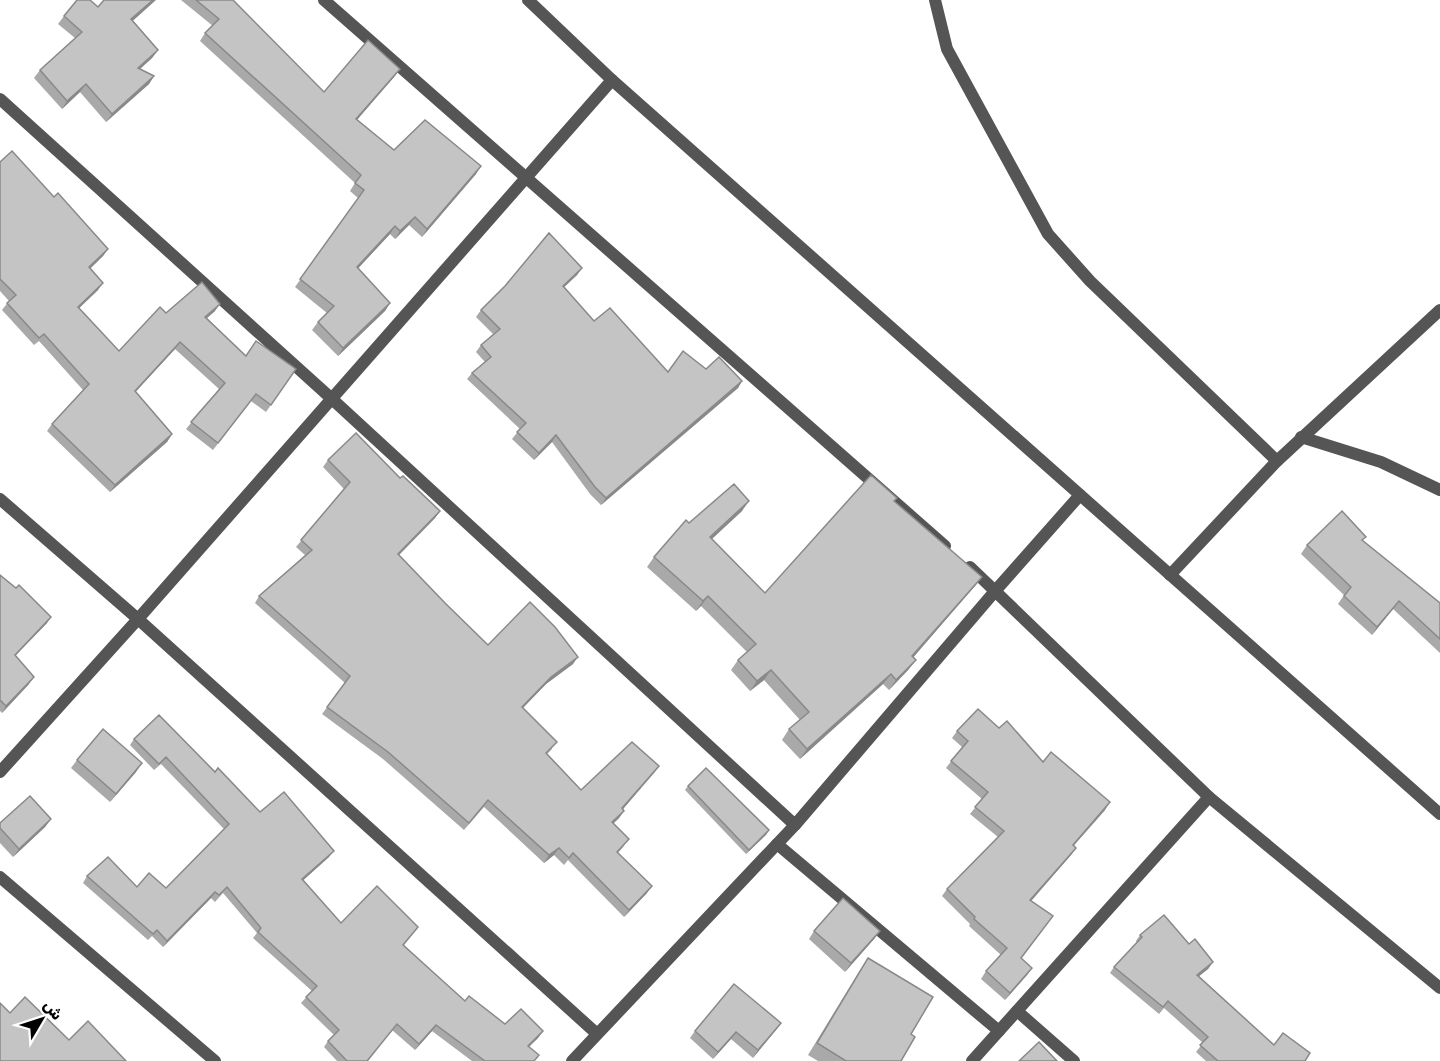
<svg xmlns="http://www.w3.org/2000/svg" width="1440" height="1061" viewBox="0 0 1440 1061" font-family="Rubik,Vazirmatn,sans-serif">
<rect width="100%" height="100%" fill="#fff"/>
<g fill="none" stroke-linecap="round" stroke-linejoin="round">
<!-- minor -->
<g stroke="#555" stroke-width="12">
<path d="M324,0L945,546"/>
<path d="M935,0L947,49L1048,234L1090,281L1277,461"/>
<path d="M0,99L332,399L795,825"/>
<path d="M1301,437L1381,462L1440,490"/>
<path d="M0,499L138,619L596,1033"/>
<path d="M970,567L1209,797L1440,988"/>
<path d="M1170,575L1277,461L1440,310"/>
<path d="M0,772L138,619L612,80"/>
<path d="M777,844L999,1031"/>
<path d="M0,877L215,1061"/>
<path d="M1017,1011L1074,1061"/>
<path d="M572,1061L795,825L996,590L1080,495"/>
<path d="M972,1061L1209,797"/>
</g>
<!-- tertiary -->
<path stroke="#555" stroke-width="12" d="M528,0L612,80L1440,814"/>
</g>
<!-- wall -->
<g fill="#a9a9a9">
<path d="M181,0H233L324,92L394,77L357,119L394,150L476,174L422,237L409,225L395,239L390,234L358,268L390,303L385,311L338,356L312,330L318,322L327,313L295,287L358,198L350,191L355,183L200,41L205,33L213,26Z"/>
<path d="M98,7L133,21L158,50L152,58L140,69L154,76L149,84L106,122L80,92L62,109L34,78L40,70L75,38L58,24L64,16Z"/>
<path d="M0,162L54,197L108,249L103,256L90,269L98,290L79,308L119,351L166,313L215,311L207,318L246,356L296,369L266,412L251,401L213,450L186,429L219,389L175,349L135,392L172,434L167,442L110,492L47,431L52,424L83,390L39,341L34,345L2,310L9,301L0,291Z"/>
<path d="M582,268L577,275L564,287L594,321L668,372L706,369L742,381L738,388L601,505L590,494L552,442L534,460L512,439L520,429L467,379L472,373L485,362L476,352L481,345L493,334L476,317L481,310Z"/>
<path d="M328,460L400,478L440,511L435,518L399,555L445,603L488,645L573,664L546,684L523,708L552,749L547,754L581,790L659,766L623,809L624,811L619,818L613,824L624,846L618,853L647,893L624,917L568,860L564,865L554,855L544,863L484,807L464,830L383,759L322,714L345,683L255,603L259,596L305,555L296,547L344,489L323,467Z"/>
<path d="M895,502L982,577L974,587L913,657L916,660L908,670L889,690L883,684L800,759L782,740L789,729L800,720L764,680L750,691L731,670L738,660L747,652L701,606L696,611L647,567L654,557L689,523L742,511L712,539L765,593Z"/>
<path d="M1363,541L1440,603V653L1393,609L1372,635L1338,604L1344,595L1301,554L1307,545Z"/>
<path d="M0,575L47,623L15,656L29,684L2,713L0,711Z"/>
<path d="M999,728L1105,810L1074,845L1076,848L1071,855L1031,900L1021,958L1032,968L1027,975L1005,1000L981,979L986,971L1001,955L969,926L970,924L942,896L947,889L998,837L970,814L982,799L946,768L962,747L952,738L957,731Z"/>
<path d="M134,739L215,772L260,812L329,857L303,880L341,923L418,927L404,945L465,1001L505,1024L543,1031L538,1038L529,1047L535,1061H472L432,1031L415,1050L392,1030L368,1061H337L324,1047L328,1041L334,1035L301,1003L312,991L253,938L257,933L223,893L215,902L211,898L163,947L152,936L148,940L83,883L87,876L137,887L166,888L224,829L161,764L154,770L130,745Z"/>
<path d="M77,760L136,772L110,802L71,768Z"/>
<path d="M688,786L769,830L746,854L685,790Z"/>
<path d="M51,819L45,827L13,857L0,843V823Z"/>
<path d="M814,931H880L874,939L845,972L809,939Z"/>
<path d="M1140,935L1189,944L1213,962L1208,969L1199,976L1274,1045L1305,1061H1206L1196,1052L1203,1043L1164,1008L1159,1014L1110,973L1114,967L1137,943L1136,941Z"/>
<path d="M868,958L901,1061H818L808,1055L860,970Z"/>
<path d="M781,1023L753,1058L731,1039L713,1059L690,1038L695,1031Z"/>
</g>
<!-- shaded-wall -->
<g fill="#898989">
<path d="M153,0H156L126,27L131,19Z"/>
<path d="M158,50L152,58L132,76L138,68Z"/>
<path d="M400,69L394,77L351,127L356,119Z"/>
<path d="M154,76L149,84L106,122L112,114Z"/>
<path d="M86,84L80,92L62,109L67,101Z"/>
<path d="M481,166L476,174L422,237L427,229Z"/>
<path d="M415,217L409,225L395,239L400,231Z"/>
<path d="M395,226L390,234L352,275L357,267Z"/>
<path d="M108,249L103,256L84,274L89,267Z"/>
<path d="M582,268L577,275L558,293L563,286Z"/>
<path d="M103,283L98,290L73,314L78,307Z"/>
<path d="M390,303L385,311L338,356L343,348Z"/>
<path d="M220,304L215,311L200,324L205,317Z"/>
<path d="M180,342L175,349L130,398L135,391Z"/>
<path d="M742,381L738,388L601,505L606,498Z"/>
<path d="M172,434L167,442L110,492L115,485Z"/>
<path d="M556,435L552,442L534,460L539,453Z"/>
<path d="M749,501L742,511L703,547L710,537Z"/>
<path d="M440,511L435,518L393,561L398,554Z"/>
<path d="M982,577L974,587L905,667L912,656Z"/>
<path d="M708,596L701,606L696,611L703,601Z"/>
<path d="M1399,601L1393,609L1372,635L1377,627Z"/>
<path d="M51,617L47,623L10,661L15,655Z"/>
<path d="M578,657L573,664L546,684L517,714L522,707L551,677Z"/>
<path d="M916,660L908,670L889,690L896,680Z"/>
<path d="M771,670L764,680L750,691L757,681Z"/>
<path d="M891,674L883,684L800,759L807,749Z"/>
<path d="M34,677L29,684L2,713L6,706Z"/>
<path d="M142,763L136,772L110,802L116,794Z"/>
<path d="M659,766L654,773L617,816L622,808Z"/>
<path d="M1110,802L1105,810L1068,852L1073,845Z"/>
<path d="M624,811L619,818L607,829L612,822Z"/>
<path d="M51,819L45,827L13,857L19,849Z"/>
<path d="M769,830L766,835L746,854L749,850Z"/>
<path d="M559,848L554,855L544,863L549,855Z"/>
<path d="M1076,848L1071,855L1026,907L1030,900Z"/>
<path d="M334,851L329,857L298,885L302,879Z"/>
<path d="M652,886L647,893L624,917L629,910Z"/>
<path d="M215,892L211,898L163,947L167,941Z"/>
<path d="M880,931L874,939L845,972L851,963Z"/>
<path d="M1213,962L1208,969L1193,981L1197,975Z"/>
<path d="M1032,968L1027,975L1005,1000L1010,993Z"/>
<path d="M781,1023L776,1030L753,1058L758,1050Z"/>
<path d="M436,1025L432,1031L415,1050L419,1044Z"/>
<path d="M543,1031L538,1038L523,1052L528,1046Z"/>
<path d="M736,1032L731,1039L713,1059L718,1052Z"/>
</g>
<!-- building -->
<g fill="#c4c4c4" stroke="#898989" stroke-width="1.5">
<path d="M77,0H90L98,7L104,0H153L131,19L158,50L138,68L154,76L112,114L86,84L67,101L40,70L82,32L64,16Z"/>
<path d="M196,0H233L324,92L368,40L400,69L356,119L394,150L425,120L481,166L427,229L415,217L400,231L395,226L357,267L390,303L343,348L318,322L334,306L300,279L364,190L355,183L361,175L205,33L219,19Z"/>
<path d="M12,151L54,197L58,193L108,249L89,267L103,283L78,307L119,351L160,307L166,313L202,282L220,304L205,317L246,356L256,341L296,369L271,405L256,394L218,443L191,422L225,383L180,342L135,391L172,434L115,485L52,424L89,384L44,334L39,338L7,303L16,295L0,279V162Z"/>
<path d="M549,233L582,268L563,286L594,321L610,308L668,372L683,351L706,369L719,357L742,381L606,498L595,487L556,435L539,453L517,432L526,423L472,373L491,357L481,345L500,329L481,310L505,286Z"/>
<path d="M356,433L400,478L403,476L440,511L398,554L445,603L488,645L530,602L555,627L578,657L551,677L522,707L557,742L546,753L581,790L632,742L659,766L622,808L624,811L612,822L629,839L617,852L652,886L629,910L573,853L569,858L559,848L549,855L488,800L469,823L388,752L327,707L350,676L259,596L312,550L301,540L350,482L328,460Z"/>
<path d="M871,475L897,498L894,501L982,577L912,656L916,660L896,680L891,674L807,749L789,729L809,712L771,670L757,681L738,660L756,644L708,596L703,601L654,557L686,520L689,523L734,484L749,501L710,537L765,593Z"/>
<path d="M1342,511L1366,537L1362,540L1440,603V639L1399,601L1377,627L1344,596L1351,587L1307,545Z"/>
<path d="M0,575L16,588L19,585L51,617L15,655L34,677L6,706L0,700Z"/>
<path d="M978,709L999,728L1007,721L1043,762L1051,752L1110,802L1073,845L1076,848L1030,900L1053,916L1021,958L1032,968L1010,993L986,971L1007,948L974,919L975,917L947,889L1004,831L975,807L988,792L951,761L968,741L957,731Z"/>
<path d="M159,715L215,772L218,768L260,812L284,792L334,851L302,879L341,923L377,886L418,927L403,945L465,1001L469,996L505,1024L521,1009L543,1031L528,1046L539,1055L534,1061H485L436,1025L419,1044L397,1024L367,1061H347L328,1041L339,1030L306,997L317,986L258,932L261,928L227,887L219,895L215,892L167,941L157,930L153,934L87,876L108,857L137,887L149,873L166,888L229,824L166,757L159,764L134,739Z"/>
<path d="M103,729L142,763L116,794L77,760Z"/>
<path d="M706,768L769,830L749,850L688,786Z"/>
<path d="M30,796L51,819L19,849L0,828V823Z"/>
<path d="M843,898L880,931L851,963L814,931Z"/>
<path d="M1164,915L1189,944L1195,939L1213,962L1197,975L1274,1045L1283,1033L1310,1053L1305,1061H1218L1200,1045L1208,1037L1168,1001L1163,1007L1114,967L1142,937L1140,935Z"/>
<path d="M868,958L933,997L911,1034L915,1037L901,1061H846L817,1043Z"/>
<path d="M734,984L781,1023L758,1050L736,1032L718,1052L695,1031Z"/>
<path d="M25,997L69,1040L88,1021L126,1061H0V1003L10,1013Z"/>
<path d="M1039,1042L1057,1061H1019Z"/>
</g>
<!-- north arrow -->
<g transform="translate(42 1019) rotate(51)" stroke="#ffffff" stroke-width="4.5" paint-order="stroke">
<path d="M0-4.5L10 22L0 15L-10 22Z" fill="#000000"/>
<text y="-9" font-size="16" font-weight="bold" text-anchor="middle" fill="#000000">ش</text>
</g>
</svg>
